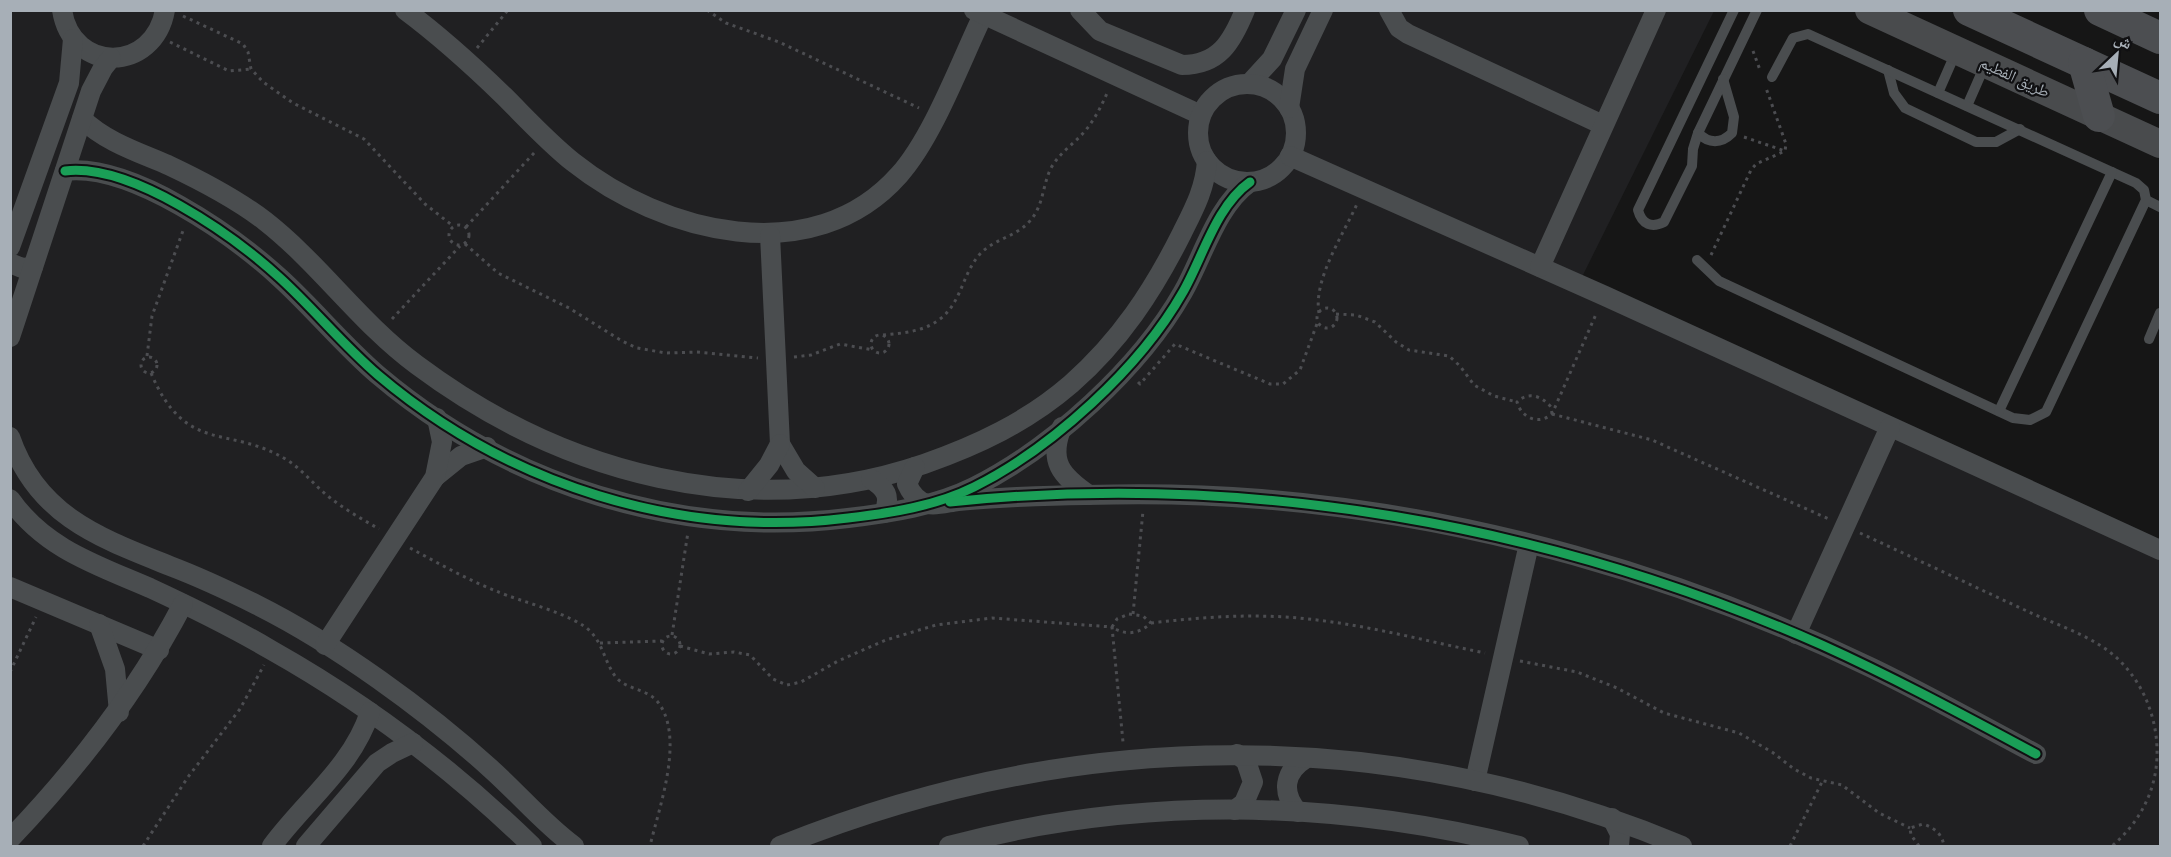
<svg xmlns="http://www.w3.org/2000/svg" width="2171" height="857" viewBox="0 0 2171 857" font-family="Poppins,'Noto Naskh Arabic',sans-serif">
<rect width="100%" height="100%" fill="#161616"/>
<!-- built -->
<path fill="#202022" d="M10,11H1714L1580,281L2160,553V846H11Z"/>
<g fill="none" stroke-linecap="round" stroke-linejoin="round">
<!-- path -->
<g stroke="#4c4d51" stroke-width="3" stroke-dasharray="3 4.5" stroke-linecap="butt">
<path d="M707,10L726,23L779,42L919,108"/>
<path d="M183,16L243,44L248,52L251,69L263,82L293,103L364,139L425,204L453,226"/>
<path d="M170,42L229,71L251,69"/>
<path d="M477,48L508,10"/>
<path d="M1753,51L1760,70"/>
<path d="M1744,137L1785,151"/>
<circle cx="459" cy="235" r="10"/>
<path d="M466,227L535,152"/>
<path d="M465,244L498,273L569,308L622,341L637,348L666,353L697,352L758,358"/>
<path d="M1711,255L1751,170L1756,164L1785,151L1786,144L1766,88"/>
<circle cx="1327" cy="318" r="10"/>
<path d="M1319,313C1313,280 1343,235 1357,204"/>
<path d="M1336,314L1356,315L1375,322L1396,342L1409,350L1449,356L1460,366L1474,385L1494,396L1517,402"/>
<path d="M392,319L460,246"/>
<circle cx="880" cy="344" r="9"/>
<path d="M883,335C903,333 923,332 940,319C962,302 962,274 980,254C994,239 1015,237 1029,222C1044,206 1042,186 1051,168C1060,152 1074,144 1085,131C1095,119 1102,105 1108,91"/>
<path d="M147,356L152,316L184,228"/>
<circle cx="149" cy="365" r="8"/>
<path d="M794,357L811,355L840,344L873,350"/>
<path d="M151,373C186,456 229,424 287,460C303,470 314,485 329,497C344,509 362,519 379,529"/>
<path d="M1138,382L1140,384L1175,344L1270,384H1283L1300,370L1318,321"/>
<path d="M1552,414L1652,440L1829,519"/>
<path d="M1552,414L1551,407C1542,396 1528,391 1517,402C1521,417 1538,426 1552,414L1597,312"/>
<path d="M1860,533C1916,559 1973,586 2029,612C2059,626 2096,637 2120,661C2145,686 2158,721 2157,756C2156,792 2139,823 2112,846"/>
<path d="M410,548C438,563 466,579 496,591C521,602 574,614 591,632C603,645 605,662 615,676C626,690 645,688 657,701C686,736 659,807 650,846"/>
<path d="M1129,614L1143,616L1151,623C1139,634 1126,636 1112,627L1117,619Z"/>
<path d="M1133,614L1143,511"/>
<path d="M1151,623C1203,617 1255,613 1308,619C1367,625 1426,641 1485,653"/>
<path d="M672,635L688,532"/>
<circle cx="671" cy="645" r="9"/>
<path d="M600,643L662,641"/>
<path d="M680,646L709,654L734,652L750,655L773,679L787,685L801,682L838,661L886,640L936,625L992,618L1112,627L1123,742"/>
<path d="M1520,661L1577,672L1617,688L1664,713L1739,733L1772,752L1794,769L1811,778L1842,785L1879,813L1910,828"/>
<path d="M10,672L36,617"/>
<path d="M143,846L188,777L240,709L264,665"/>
<path d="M1790,846L1823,780"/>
<path d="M1919,846L1911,835L1910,828L1923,824C1935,828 1942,834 1944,846"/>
</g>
<!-- lane -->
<g stroke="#4a4d4f" stroke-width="10">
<path d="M1734,10L1638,210C1642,225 1652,228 1664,222L1692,166L1693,149L1698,133L1757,10"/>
<path d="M1888,70L1894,93L1905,108L1976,142H1996L2020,129"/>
<path d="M1938,93L1956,52"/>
<path d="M1967,106L1985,65"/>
<path d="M1698,133C1709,144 1721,144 1732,133L1734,117L1723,79"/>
<path d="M2146,200L2160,207"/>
<path d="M1697,260L1719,281L2013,418L2030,420L2046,412L2146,200L2144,190L2136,183L1808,34L1793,38L1772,77"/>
<path d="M2149,339L2160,313"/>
<path d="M1999,411L2112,172"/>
</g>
<!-- street -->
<g stroke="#4a4d4f" stroke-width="20">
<path d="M62,10C72,74 154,73 165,10"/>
<path d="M405,10C440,36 473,66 504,96C527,119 548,142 573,162C662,233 813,272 899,175C933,137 960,63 983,15"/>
<path d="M974,10L1201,115"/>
<path d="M1080,10L1100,31L1182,65C1219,65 1232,42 1245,10"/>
<path d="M1389,10L1399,28L1408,34L1603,125"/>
<path d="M1250,83L1272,59L1296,10"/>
<circle cx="1247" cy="133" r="49"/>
<path d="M1289,108L1295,69L1323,10"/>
<path d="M82,119C106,142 138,152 168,165C202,181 235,198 265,221C320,264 360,323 417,365C563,474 748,524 924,464C978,445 1027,422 1071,384C1120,341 1153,291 1182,233C1194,209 1205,189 1207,161"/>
<path d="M1290,156L1605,296L2160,550"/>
<path d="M65,171C131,163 233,235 280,278C314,309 343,345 378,375C508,485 679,539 848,518C891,513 936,506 974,487C1052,448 1140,368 1183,292C1203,257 1216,206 1250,182"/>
<path d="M770,235L780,444L796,471L815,488"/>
<path d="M10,247L69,83L73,39"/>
<path d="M10,263L22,268L33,267"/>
<path d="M1540,267L1656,10"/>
<path d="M10,337L91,91L103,68L111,58"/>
<path d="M1062,427C1048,461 1061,476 1089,495"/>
<path d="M10,437C37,516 100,538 170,566C199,577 229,591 257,605C335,644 426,710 491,769C519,794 544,824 574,846"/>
<path d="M915,467L907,484C911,493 918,502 928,504C937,506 949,502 958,501C978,499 997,498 1017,497C1099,494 1179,492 1261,499C1472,516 1682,576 1872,668C1928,695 1981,725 2036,754"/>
<path d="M435,477L461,456L487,447"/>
<path d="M871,479C886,489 891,496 884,513"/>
<path d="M748,491L769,465L780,444"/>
<path d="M10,499C45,549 97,565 150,588C191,607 232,627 271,650C367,704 454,770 532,846"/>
<path d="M10,587L159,650"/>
<path d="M99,624L115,669L119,712"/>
<path d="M1796,634L1890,427"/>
<path d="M325,645L435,477L442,442L437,418"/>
<path d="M1475,781L1529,544"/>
<path d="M1235,810L1244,803L1253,782L1246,761L1237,754"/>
<path d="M1298,812C1281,793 1284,772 1305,759"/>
<path d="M1612,818L1620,834L1619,846"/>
<path d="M10,839C79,767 137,692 183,604"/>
<path d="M272,846C305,801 352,767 370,712"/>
<path d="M306,846L377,763L392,753L413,743"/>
<path d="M780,846C1074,727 1388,723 1682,846"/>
<path d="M949,846C1135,796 1333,799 1519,846"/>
</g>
<!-- secondary -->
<path stroke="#494b4d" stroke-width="28" d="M1869,10L2160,144"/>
<!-- primary -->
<g stroke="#4c4e51" stroke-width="32">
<path d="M1969,10L2160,98"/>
<path d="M2100,10L2160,38"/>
<path d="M2084,63L2099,116"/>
</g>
<!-- cycleway casing -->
<g stroke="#101012" stroke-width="13">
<g id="cycleway">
<path d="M65,171C131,163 233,235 280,278C314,309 343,345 378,375C508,485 679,539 848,518C891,513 936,506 974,487C1052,448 1140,368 1183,292C1203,257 1216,206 1250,182"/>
<path d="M950,502C1248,471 1548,524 1822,645C1895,678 1965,716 2036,754"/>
</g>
</g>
<!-- cycleway -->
<use href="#cycleway" stroke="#1a9f57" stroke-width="9"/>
</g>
<g text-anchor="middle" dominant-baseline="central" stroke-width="4.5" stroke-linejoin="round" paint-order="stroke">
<!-- street labels -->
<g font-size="16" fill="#a7afb7" stroke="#101012">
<text transform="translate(2015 77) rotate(25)">طريق الفطيم</text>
</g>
</g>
<!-- border -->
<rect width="2171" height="857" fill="none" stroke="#a7afb7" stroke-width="24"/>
<!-- north arrow -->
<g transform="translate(2117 54) rotate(26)" stroke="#101012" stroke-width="4.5" paint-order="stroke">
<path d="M0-4.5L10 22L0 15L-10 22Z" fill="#a7afb7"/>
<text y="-9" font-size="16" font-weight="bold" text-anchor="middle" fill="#a7afb7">ش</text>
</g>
</svg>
